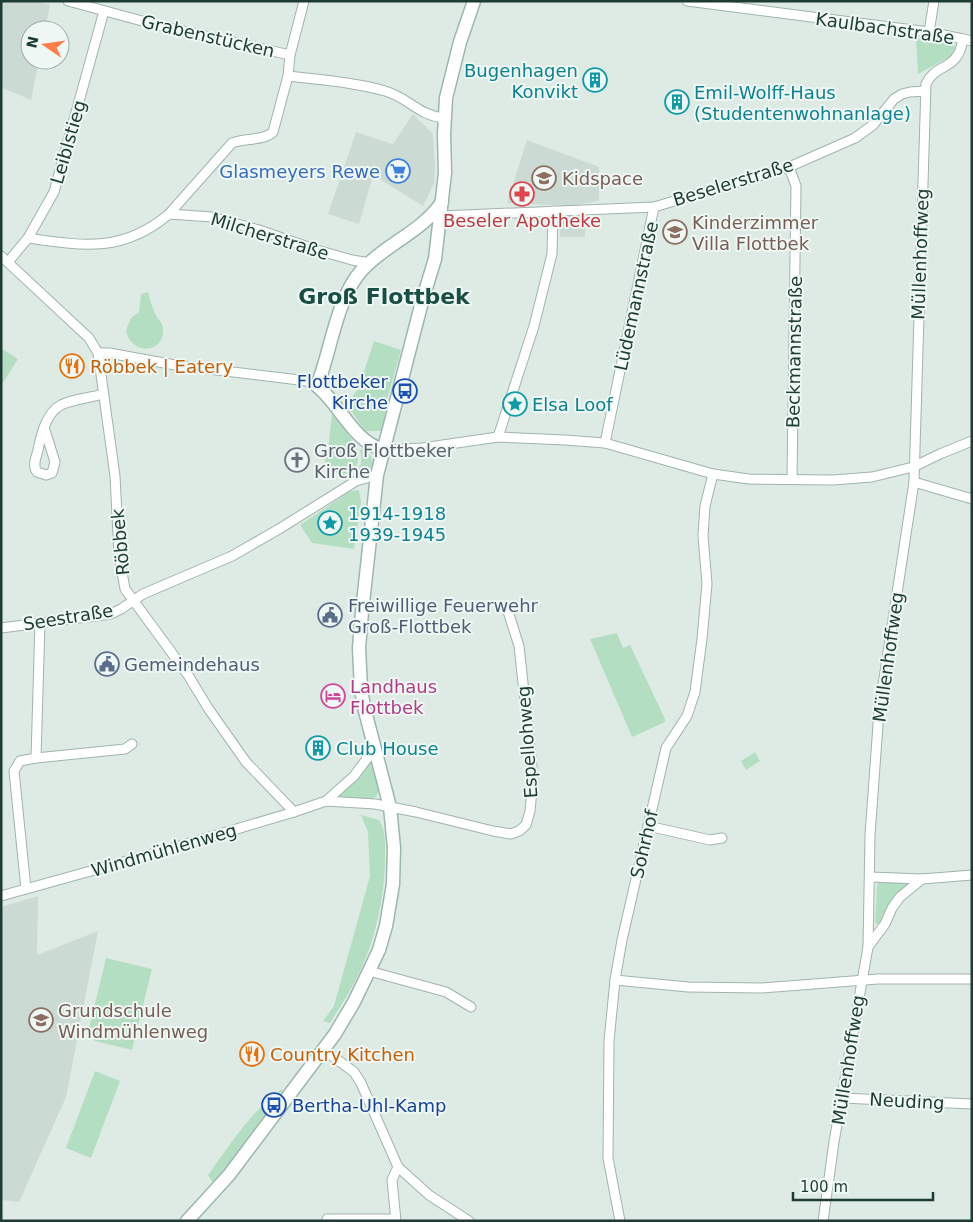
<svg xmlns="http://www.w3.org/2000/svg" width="973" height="1222" viewBox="0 0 973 1222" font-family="'DejaVu Sans',sans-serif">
<rect width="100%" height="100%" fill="#deebe5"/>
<!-- built -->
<g fill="#ccdad4">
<path d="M1,1H35L50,5L45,30H30V60H39L31,100L1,87Z"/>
<path d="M413,114L433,134L435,167L434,183L423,206L373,175L359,224L328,214L356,132L393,144Z"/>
<path d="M527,140L599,167V201L570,206L507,203Z"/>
<path d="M573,214V216L582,214L586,216L585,237H560V218Z"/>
<path d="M38,896L37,955L98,931L66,1097L19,1202L1,1200V907Z"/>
</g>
<!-- green -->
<g fill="#b4dec2">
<path d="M916,38L951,43L954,44L956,49L953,55L918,74Z"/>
<path d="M148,292C150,299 152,308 156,315C158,320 163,323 163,329C165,354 130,356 126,330L131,318L139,312L141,294Z"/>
<path d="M374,341L401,350L386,403L383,431H365L347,405L359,387Z"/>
<path d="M1,348L18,359L1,386Z"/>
<path d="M332,414C343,427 368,453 354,470C351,475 345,477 341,479L335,471L326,468L324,465L328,450Z"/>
<path d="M362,448L371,456L373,463L369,471L355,475L354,474C361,468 363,460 360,451Z"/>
<path d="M357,490L359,491L361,502L354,549L312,543L300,525L349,492Z"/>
<path d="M617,633L623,648L630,645L665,719V722L632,737L590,639Z"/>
<path d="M755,752L760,761L746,770L741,761Z"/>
<path d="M372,760C374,771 385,792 373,799L336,797L357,780Z"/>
<path d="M361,815L379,820C386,831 385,844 385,857C385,899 374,947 354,983C347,997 338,1010 330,1023L323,1021L334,1006L370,876L368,832Z"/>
<path d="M879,882L909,883L880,925L875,923L877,885Z"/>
<path d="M106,958L152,969L132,1050L95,1041L88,1033Z"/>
<path d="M95,1071L120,1081L91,1158L66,1148Z"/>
<path d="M282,1089L283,1090L272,1106L274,1108L215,1184L213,1183L208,1175C230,1145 250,1112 282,1089Z"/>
</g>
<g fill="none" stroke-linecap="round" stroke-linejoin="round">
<!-- street casing -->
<g stroke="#a1b3ad" stroke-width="11">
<g id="street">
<path d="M68,1L157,25L290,55"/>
<path d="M687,1L929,32L963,39"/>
<path d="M929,32L934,1"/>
<path d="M288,76L290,55L304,1"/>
<path d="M789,167L796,186L792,479"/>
<path d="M169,214L232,143C244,138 264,141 273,132L288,76C320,80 354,82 385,91C408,97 417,115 444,118"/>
<path d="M441,216L654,207L789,167L855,138L873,125L894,99L902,94L910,92L925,91"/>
<path d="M28,238C83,246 123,253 169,214L212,217L259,230L317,250L352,260L370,263"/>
<path d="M1,256L89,338L98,353L115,476L119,555L125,589L188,675L208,708L246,762L294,812"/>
<path d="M8,262L28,238L54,192L104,11"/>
<path d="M98,353H109L175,365L291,379L306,381L317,386"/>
<path d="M44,427L55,462L52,473L46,475L37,472C32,466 36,458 38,450C41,435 46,413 61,405C73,399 90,398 103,394"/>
<path d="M498,437L534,326L552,254L553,211"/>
<path d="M605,443L654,207"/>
<path d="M384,450L422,448L498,437L565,440L605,443L713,474L749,479L833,480L872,477L913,467L940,454L972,441"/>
<path d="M914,482L972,499"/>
<path d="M1,628L111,614L121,609L143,594L232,556L279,529L356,481L377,475"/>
<path d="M36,758L125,749L132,744"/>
<path d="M326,801L354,776L375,748"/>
<path d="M648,826L710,840L722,838"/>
<path d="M870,877L922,879L972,875"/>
<path d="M26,889L14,771L20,761L36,758L40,622"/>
<path d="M1,896L159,852L294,812L326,801L375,804L416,812L493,831L511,834L519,831L526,825L530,811L532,790V766L519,646L507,608"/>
<path d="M868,947L885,924L892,908L900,897L922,879"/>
<path d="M369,971L446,992L471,1007"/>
<path d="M615,980L688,987L762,988L878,979H972"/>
<path d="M324,1050L354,1072L361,1083L398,1167L429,1195L469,1221"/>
<path d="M842,1098L972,1104"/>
<path d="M327,1219H395"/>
<path d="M396,1221L392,1180L398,1167"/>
<path d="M620,1221L608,1158L609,1041L615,980L622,940L666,748L687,716L695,692L702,639L707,584L703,536L705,506L713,474"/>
<path d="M823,1221L834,1142L868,947L870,835L879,711L914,482L926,84C936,62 958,72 963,39L972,41"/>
</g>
</g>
<!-- secondary casing -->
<g stroke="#9cb7af" stroke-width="15">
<g id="secondary">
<path d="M384,450C353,442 340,404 317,386C331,351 336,300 361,271C385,244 421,233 442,202"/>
<path d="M187,1221L229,1175L335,1034L354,1002L369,971L379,950L386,926L393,884L394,848L390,807L364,707L361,689L359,648L362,612L377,475L423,298L435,259L445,173L444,134L446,98L460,42L474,1"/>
</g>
</g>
<!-- street -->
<use href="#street" stroke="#fff" stroke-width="9"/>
<!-- secondary -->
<use href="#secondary" stroke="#fff" stroke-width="12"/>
</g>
<!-- icons -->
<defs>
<g id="building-ring" transform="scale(1.25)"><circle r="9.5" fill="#eef7f3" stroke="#0f9aa8" stroke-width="1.5"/><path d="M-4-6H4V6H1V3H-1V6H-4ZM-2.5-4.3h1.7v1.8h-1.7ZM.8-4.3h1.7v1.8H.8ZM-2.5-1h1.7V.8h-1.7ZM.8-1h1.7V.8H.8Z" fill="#0f9aa8"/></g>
<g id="supermarket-ring" transform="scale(1.25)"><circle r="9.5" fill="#eef7f3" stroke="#3f7fe0" stroke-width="1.5"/><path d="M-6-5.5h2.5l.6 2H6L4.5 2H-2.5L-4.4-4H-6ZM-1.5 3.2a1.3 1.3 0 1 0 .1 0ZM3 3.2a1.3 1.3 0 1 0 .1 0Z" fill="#3f7fe0"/></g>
<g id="school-ring" transform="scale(1.25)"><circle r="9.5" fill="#eef7f3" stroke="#8d6e63" stroke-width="1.5"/><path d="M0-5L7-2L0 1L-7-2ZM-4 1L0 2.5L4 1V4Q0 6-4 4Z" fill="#8d6e63"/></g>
<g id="pharmacy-ring" transform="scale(1.25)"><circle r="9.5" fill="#eef7f3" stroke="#e0444e" stroke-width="1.5"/><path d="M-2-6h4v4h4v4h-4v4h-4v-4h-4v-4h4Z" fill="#e0444e"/></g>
<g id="restaurant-ring" transform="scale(1.25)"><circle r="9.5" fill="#eef7f3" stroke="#e8710a" stroke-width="1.5"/><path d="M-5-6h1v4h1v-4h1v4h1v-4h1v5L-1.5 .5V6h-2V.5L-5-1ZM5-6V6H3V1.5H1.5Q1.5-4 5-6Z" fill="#e8710a"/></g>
<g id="bus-ring" transform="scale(1.25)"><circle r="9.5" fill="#eef7f3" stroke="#1a4fb4" stroke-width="1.5"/><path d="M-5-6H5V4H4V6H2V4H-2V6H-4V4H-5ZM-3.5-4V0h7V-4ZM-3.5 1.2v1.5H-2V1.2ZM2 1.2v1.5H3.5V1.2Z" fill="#1a4fb4"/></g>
<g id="sight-ring" transform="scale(1.25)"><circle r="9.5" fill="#eef7f3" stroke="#0f9aa8" stroke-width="1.5"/><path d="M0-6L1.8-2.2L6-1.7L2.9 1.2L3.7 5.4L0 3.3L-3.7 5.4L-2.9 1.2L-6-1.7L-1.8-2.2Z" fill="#0f9aa8"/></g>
<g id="church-ring" transform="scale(1.25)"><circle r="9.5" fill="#eef7f3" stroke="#6b7280" stroke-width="1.5"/><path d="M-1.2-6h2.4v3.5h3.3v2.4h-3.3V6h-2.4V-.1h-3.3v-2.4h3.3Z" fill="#6b7280"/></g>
<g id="civic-ring" transform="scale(1.25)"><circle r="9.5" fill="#eef7f3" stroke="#5c6f8a" stroke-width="1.5"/><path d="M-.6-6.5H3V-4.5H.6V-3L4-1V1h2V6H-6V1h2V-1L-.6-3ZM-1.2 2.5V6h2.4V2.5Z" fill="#5c6f8a"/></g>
<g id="hotel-ring" transform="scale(1.25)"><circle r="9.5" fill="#eef7f3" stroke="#d1479c" stroke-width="1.5"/><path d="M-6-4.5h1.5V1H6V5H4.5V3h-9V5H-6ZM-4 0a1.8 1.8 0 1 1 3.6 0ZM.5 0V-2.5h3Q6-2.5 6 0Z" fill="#d1479c"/></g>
</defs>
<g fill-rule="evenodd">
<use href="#building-ring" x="595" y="80"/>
<use href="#building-ring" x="677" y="102"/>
<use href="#supermarket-ring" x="398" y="171"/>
<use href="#school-ring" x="544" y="178"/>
<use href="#pharmacy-ring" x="522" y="194"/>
<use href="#school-ring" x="675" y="232"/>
<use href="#restaurant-ring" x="72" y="366"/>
<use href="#bus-ring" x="405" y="391"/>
<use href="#sight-ring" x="515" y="404"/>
<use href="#church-ring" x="297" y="460"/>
<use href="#sight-ring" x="330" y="523"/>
<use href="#civic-ring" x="330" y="615"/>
<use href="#civic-ring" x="107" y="664"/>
<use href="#hotel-ring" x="333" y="696"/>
<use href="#building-ring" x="318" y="748"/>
<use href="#school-ring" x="41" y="1020"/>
<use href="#restaurant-ring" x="252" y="1054"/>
<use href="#bus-ring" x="274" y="1105"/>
</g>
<g text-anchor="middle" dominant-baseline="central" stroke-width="4" stroke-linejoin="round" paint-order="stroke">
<!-- street labels -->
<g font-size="18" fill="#1e3b35" stroke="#eef7f3">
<text transform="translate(885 28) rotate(8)">Kaulbachstraße</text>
<text transform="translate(208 36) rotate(13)">Grabenstücken</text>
<text transform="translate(68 142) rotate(-74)">Leiblstieg</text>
<text transform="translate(733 182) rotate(-17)">Beselerstraße</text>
<text transform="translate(270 236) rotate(17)">Milcherstraße</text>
<text transform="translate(920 254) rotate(-88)">Müllenhoffweg</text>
<text transform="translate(636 296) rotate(-78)">Lüdemannstraße</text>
<text transform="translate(794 352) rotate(-89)">Beckmannstraße</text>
<text transform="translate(120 542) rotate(-95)">Röbbek</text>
<text transform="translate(68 617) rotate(-9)">Seestraße</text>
<text transform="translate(888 657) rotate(-82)">Müllenhoffweg</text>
<text transform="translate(527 742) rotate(-94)">Espellohweg</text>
<text transform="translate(644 844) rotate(-77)">Sohrhof</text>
<text transform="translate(164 850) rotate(-16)">Windmühlenweg</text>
<text transform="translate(848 1060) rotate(-81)">Müllenhoffweg</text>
<text transform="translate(907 1101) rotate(3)">Neuding</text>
</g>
<!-- culture labels -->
<g font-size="18" fill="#0d838f" stroke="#eef7f3" text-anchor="start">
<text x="578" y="70" text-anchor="end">Bugenhagen<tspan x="578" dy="21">Konvikt</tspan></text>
<text x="694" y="92">Emil-Wolff-Haus<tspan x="694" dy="21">(Studentenwohnanlage)</tspan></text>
<text x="532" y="404">Elsa Loof</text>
<text x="348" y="513">1914-1918<tspan x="348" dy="21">1939-1945</tspan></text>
<text x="336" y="748">Club House</text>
</g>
<!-- shop labels -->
<g font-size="18" fill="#366cbe" stroke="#eef7f3" text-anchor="end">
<text x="380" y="171">Glasmeyers Rewe</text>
</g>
<!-- education labels -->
<g font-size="18" fill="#785e54" stroke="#eef7f3" text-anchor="start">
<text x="562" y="178">Kidspace</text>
<text x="692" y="222">Kinderzimmer<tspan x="692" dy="21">Villa Flottbek</tspan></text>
<text x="58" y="1010">Grundschule<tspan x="58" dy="21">Windmühlenweg</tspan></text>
</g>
<!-- health labels -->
<g font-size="18" fill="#be3a42" stroke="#eef7f3">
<text x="522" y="220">Beseler Apotheke</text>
</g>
<!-- food labels -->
<g font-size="18" fill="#c56008" stroke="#eef7f3" text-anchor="start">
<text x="90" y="366">Röbbek | Eatery</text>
<text x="270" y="1054">Country Kitchen</text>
</g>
<!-- transit labels -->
<g font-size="18" fill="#164399" stroke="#eef7f3" text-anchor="end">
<text x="388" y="381">Flottbeker<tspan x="388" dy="21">Kirche</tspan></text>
<text x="292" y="1105" text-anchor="start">Bertha-Uhl-Kamp</text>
</g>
<!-- worship labels -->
<g font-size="18" fill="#5b616d" stroke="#eef7f3" text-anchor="start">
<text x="314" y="450">Groß Flottbeker<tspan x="314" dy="21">Kirche</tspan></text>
</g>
<!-- service labels -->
<g font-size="18" fill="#4e5e75" stroke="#eef7f3" text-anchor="start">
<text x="348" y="605">Freiwillige Feuerwehr<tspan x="348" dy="21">Groß-Flottbek</tspan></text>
<text x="124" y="664">Gemeindehaus</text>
</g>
<!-- hotel labels -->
<g font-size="18" fill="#b23c85" stroke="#eef7f3" text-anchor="start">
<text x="350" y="686">Landhaus<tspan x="350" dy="21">Flottbek</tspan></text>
</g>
<!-- district labels -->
<g font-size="22" font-weight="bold" fill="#194e44" stroke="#eef7f3">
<text x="384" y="296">Groß Flottbek</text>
</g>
</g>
<!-- border -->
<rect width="973" height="1222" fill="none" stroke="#1e3b35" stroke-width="5"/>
<!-- north arrow -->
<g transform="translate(45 45) rotate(283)"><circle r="24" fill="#eef7f3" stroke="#9baca7"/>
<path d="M0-4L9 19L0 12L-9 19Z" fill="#fc7f4a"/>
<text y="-8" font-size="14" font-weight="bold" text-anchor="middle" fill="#1e3b35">N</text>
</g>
<!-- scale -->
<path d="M793 1192v8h140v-8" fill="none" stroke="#1e3b35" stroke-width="2.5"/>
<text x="800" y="1192" font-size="15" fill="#1e3b35" stroke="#eef7f3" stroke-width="4" paint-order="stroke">100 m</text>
</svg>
